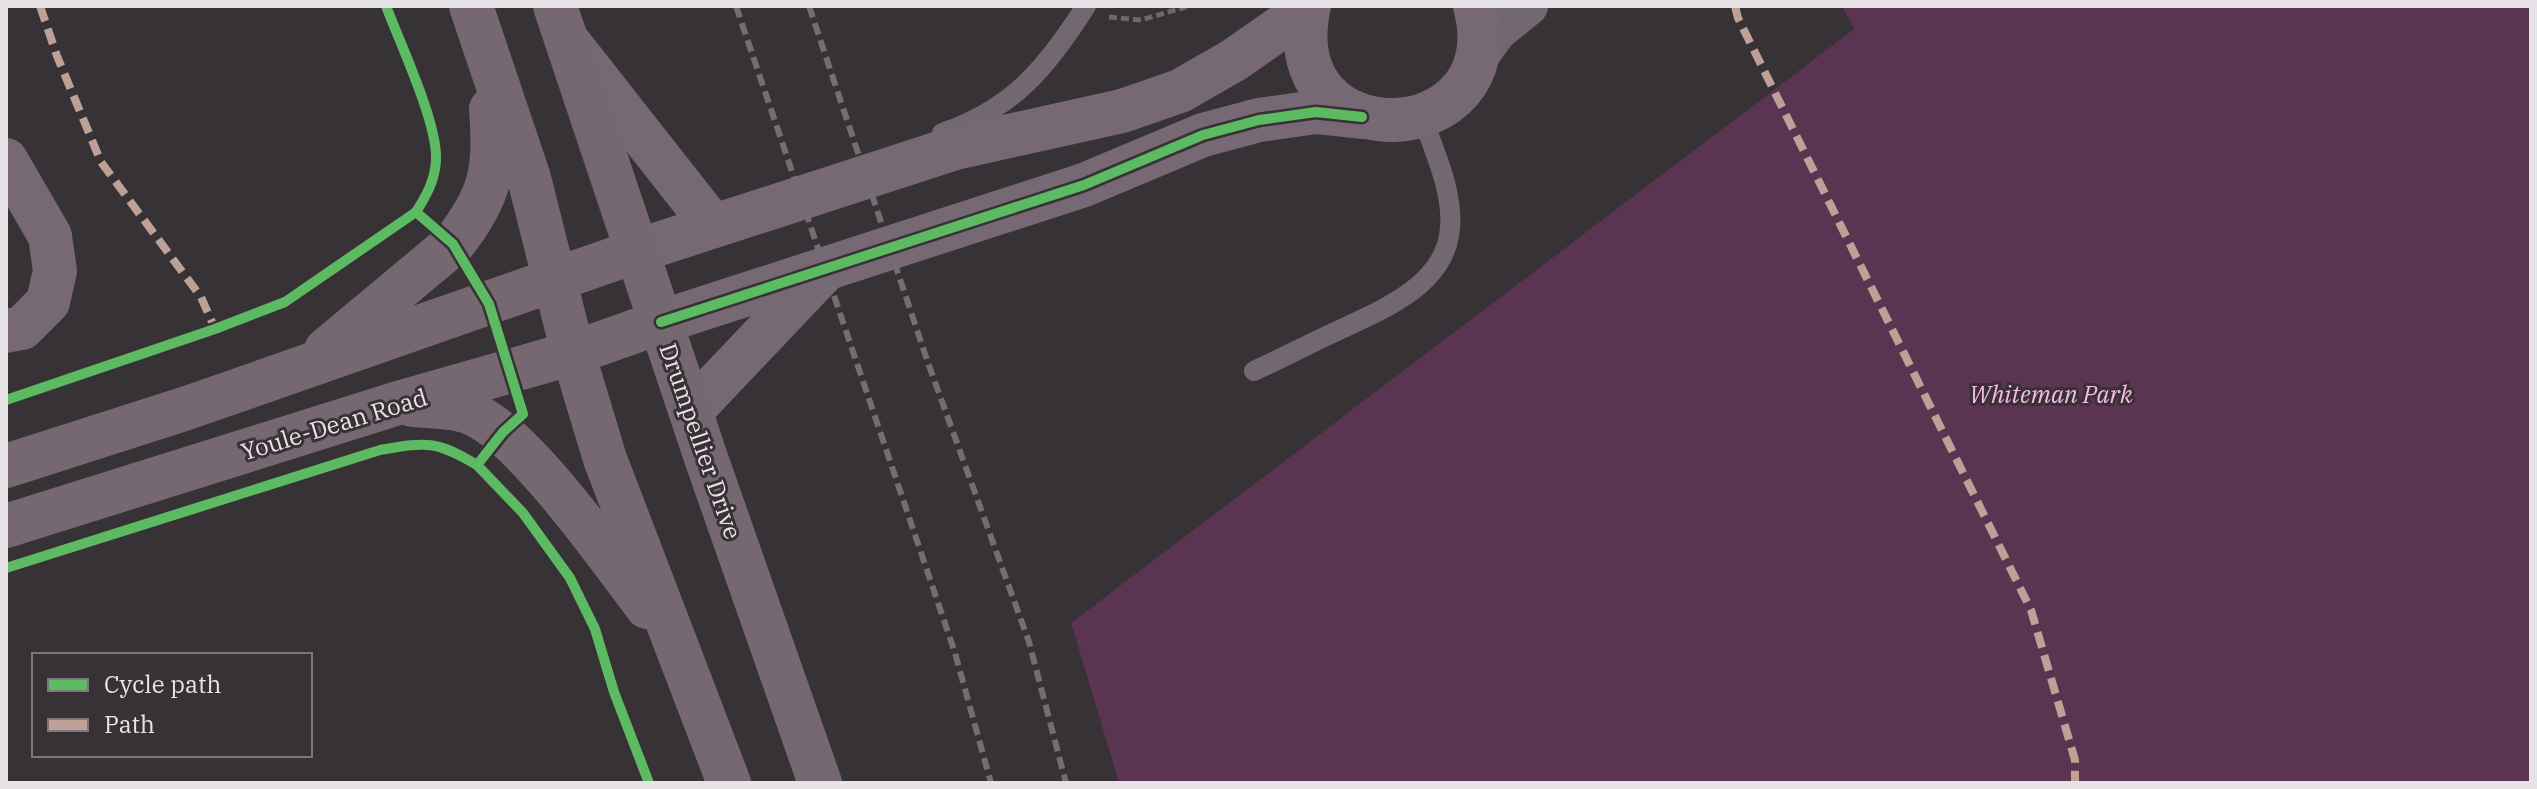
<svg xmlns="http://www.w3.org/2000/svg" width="2537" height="789" viewBox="0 0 2537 789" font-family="'IBM Plex Serif',serif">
<rect width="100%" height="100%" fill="#373235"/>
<!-- green -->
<path fill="#5a3451" d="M1842,6H2531V783H1119L1071,623L1854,29Z"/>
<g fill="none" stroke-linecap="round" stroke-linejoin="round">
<!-- path -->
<path stroke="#6f686d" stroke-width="5" stroke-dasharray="8 4" stroke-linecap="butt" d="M1109,17L1141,20L1189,6"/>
<!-- lane -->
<g stroke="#736870" stroke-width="20">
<path d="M942,133C1013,109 1047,67 1086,6"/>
<path d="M1254,371C1282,358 1309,344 1337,331C1379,311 1440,288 1449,236C1456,197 1435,153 1422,117"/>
</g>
<!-- street -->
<path stroke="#736870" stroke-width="40" d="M1478,57L1497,31L1528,6"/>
<!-- secondary -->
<g stroke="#776973" stroke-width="44">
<path d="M1309,6C1274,162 1514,154 1475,6"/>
<path d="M570,44L713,226"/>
<path d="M6,160L50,236L55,271L48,302L22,328L6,331"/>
<path d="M637,251L955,148L1122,111L1180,91L1234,60L1287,23L1305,6"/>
<path d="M661,322L1084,185L1203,135L1259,120L1316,112L1362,117"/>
<path d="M691,411L822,273"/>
</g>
<!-- primary -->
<g stroke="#756871" stroke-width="44">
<path d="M471,6L529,178L573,353L605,459L729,783"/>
<path d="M555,6L706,458L820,783"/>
<path d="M326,350L453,244C491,196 496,169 491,109"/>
<path d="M413,405C430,407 452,406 468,412C521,430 611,560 647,607"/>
<path d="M6,466L187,408L637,251"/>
<path d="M6,526L395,404L573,353L661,322"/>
</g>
<!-- rail -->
<g stroke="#746e72" stroke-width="6" stroke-dasharray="12 6" stroke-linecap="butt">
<path d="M736,6L955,653L991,783"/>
<path d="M809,6L927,360L1029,642L1066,783"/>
</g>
<!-- quiet -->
<g stroke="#bda197" stroke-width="8" stroke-dasharray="16 8" stroke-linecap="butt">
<path d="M40,6L57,56L101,162L201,297L215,329"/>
<path d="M1735,6L1738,18L2031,610L2075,760V783"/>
</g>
<!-- cycleway casing -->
<g stroke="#383136" stroke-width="15">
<g id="cycleway">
<path d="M386,6C400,43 438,124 436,160C435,181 426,196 416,212L453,244L489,304L523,414L503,432L477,465L523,513L570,578L595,629L614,692L649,783"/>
<path d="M661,322L1084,185L1203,135L1259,120L1316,112L1362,117"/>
<path d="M6,400L215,329L285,302L416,212"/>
<path d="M6,568L380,450C427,442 435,440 477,465"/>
</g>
</g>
<!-- cycleway -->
<use href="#cycleway" stroke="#5cba63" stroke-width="10"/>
</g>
<g text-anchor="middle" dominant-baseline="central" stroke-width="6" stroke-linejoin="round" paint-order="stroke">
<!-- park labels -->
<g font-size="24" font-style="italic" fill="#fbb9e9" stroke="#383136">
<text x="2051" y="394">Whiteman Park</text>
</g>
<!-- street labels -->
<g font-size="24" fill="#e8e3e6" stroke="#383136">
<text transform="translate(334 424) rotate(-17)">Youle-Dean Road</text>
<text transform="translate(701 441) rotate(71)">Drumpellier Drive</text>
</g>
</g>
<!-- border -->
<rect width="2537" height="789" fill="none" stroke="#e8e3e6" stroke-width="16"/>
<!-- legend -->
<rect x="32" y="653" width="280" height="104" fill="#383136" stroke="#7e787c" stroke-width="2"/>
<rect x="48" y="679" width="40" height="12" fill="#5cba63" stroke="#7e787c" stroke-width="2"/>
<text x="104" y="693" font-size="24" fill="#e8e3e6">Cycle path</text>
<rect x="48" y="719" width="40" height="12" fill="#bda197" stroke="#7e787c" stroke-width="2"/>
<text x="104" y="733" font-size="24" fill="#e8e3e6">Path</text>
</svg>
